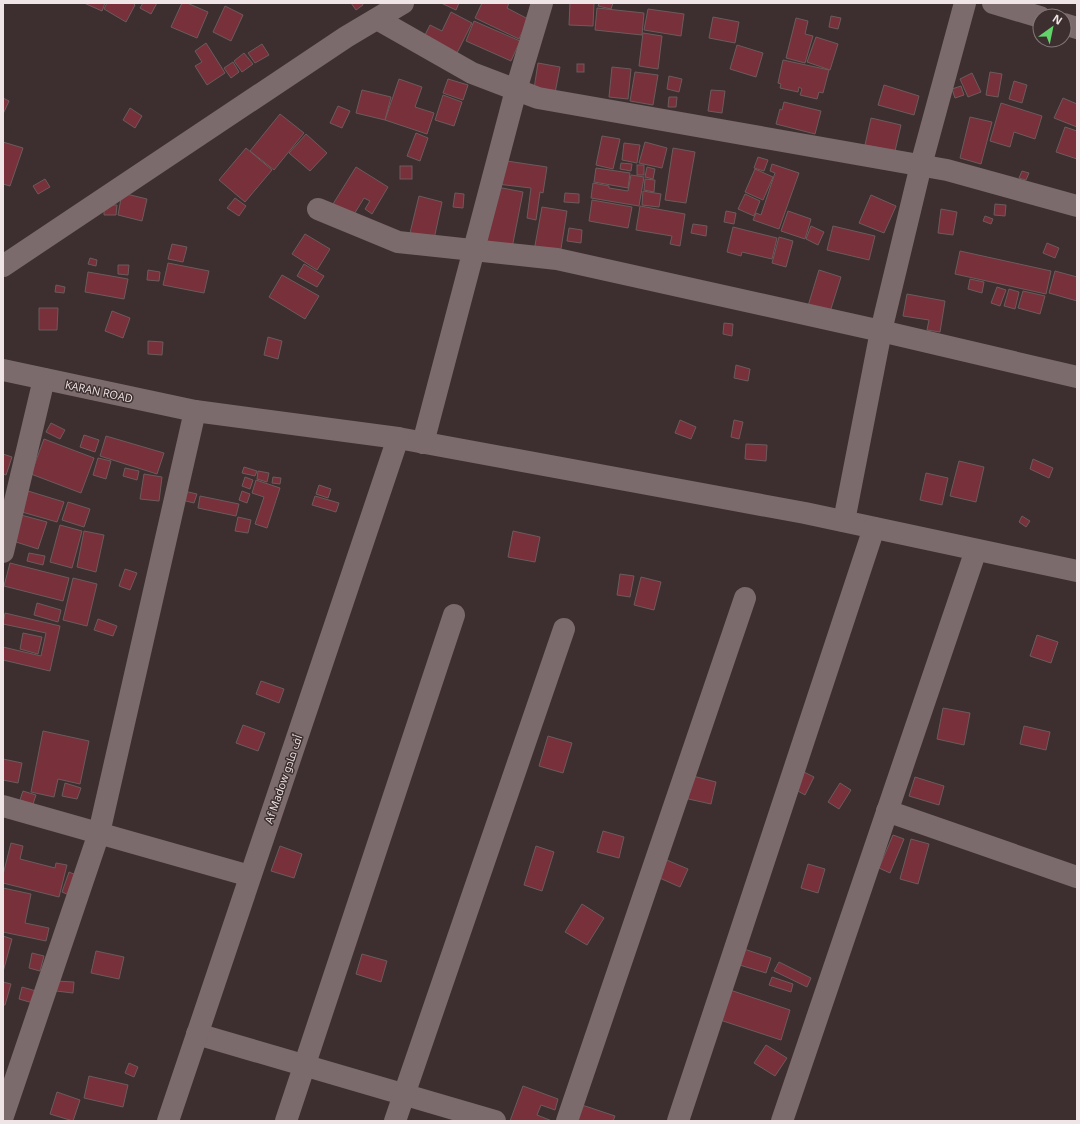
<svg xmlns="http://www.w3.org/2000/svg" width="1080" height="1124" viewBox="0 0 1080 1124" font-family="'Open Sans',Cairo,sans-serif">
<rect width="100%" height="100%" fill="#3d2f30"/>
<!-- building -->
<g fill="#78303a" stroke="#6c5b5c">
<path d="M84,3H105L102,11Z"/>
<path d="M107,3H133L135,5L126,22L104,9Z"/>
<path d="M143,3H157L151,14L140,8Z"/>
<path d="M182,3H187L208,12L197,38L171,27Z"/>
<path d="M351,3H362L363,5L356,10Z"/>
<path d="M441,3H459L456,10Z"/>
<path d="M482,3H509L507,8L528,19L519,39L475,18Z"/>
<path d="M570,3H594L593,26L569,25Z"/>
<path d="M599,3H613L611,9L598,6Z"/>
<path d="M225,6L243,15L231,41L213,32Z"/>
<path d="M597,8L644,13L642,35L595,30Z"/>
<path d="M648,9L684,14L681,36L644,30Z"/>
<path d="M451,12L472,23L452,63L425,35L430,25L442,31Z"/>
<path d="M831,16L841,18L838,29L829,27Z"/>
<path d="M713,17L739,22L735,43L709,38Z"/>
<path d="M796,18L808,21L805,34L813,36L805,63L786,58Z"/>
<path d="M474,21L520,41L511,61L466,41Z"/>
<path d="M643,33L662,36L658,69L639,66Z"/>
<path d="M816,37L838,44L830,70L807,62Z"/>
<path d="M206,43L225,73L207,85L195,66L202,62L195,51Z"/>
<path d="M262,44L269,55L255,63L248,53Z"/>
<path d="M737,45L763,53L756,77L730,69Z"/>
<path d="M244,53L253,64L242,72L234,61Z"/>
<path d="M783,60L829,70L823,93L819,92L817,99L800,95L802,89L799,87L798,92L780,88L781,84L778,83Z"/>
<path d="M233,62L239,72L231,78L224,68Z"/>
<path d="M538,63L560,67L555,93L534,89Z"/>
<rect x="577" y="64" width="7" height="8"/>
<path d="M612,67L631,69L628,99L609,97Z"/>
<path d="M635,72L658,75L653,105L630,101Z"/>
<path d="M990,72L1002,74L998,97L986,95Z"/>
<path d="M972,73L981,92L968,97L960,79Z"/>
<path d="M669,76L682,79L679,92L667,89Z"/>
<path d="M399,79L422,87L415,107L434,113L427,134L385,120Z"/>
<path d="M448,79L468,85L463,100L443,93Z"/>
<path d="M1014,81L1027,85L1022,103L1009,99Z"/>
<path d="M884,85L919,96L914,115L878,105Z"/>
<path d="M961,86L964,95L955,98L952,89Z"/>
<path d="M362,90L391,97L385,120L356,113Z"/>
<path d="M711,90L725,91L722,113L708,111Z"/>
<path d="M443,95L462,102L454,126L435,120Z"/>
<path d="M669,97H677L676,107H668Z"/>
<path d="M3,98L9,101L3,114Z"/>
<path d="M1063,98L1077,104V127L1054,118Z"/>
<path d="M784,102L821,111L815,134L776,124L780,109L782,110Z"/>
<path d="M1001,103L1042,116L1035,139L1014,132L1010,147L990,141Z"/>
<path d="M338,106L350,111L342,128L330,123Z"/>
<path d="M130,108L142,116L135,128L123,120Z"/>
<path d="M280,114L304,133L274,170L250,151Z"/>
<path d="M970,117L992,122L981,164L960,158Z"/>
<path d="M871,118L901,125L895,151L865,145Z"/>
<path d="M1065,127L1077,131V159L1056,152Z"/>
<path d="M416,133L428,138L420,161L407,156Z"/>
<path d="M306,134L327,153L310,171L289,153Z"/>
<path d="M602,136L620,139L613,169L596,165Z"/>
<path d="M3,142L23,148L10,186L3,184Z"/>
<path d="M645,142L667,148L662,168L639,163Z"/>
<path d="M624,143L640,145L637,163L622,160Z"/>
<path d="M246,148L272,170L245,202L219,180Z"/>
<path d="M673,148L695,152L686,203L665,200Z"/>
<path d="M758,157L768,160L764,171L754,168Z"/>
<path d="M500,160L547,167L543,193L540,192L536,220L527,218L531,188L497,184Z"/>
<path d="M621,163L632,164L631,171L620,169Z"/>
<path d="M772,164L799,173L779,229L753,220L756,213L761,215L775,173L770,171Z"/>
<rect x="637" y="165" width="7" height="10"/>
<rect x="400" y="166" width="12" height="13"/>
<path d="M356,167L388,187L372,214L365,209L370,201L364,198L353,216L333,204Z"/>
<path d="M647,167L655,169L653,179L645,177Z"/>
<path d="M596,168L630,173L628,188L594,182Z"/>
<path d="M755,169L773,177L763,200L745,192Z"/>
<path d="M1022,171L1029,173L1026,180L1019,178Z"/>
<path d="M631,175L644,177L639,206L591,198L593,183L609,186V188L628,191Z"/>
<path d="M45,179L50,187L38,194L33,186Z"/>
<path d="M645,179L655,180L654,192L644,190Z"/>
<path d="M497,187L523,192L511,253L485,248Z"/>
<path d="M643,191L661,194L659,207L642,205Z"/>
<path d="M122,193L147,199L142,221L118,215Z"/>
<path d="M455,193L464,194L463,208L453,207Z"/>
<path d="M565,193L579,194V203L564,202Z"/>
<path d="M745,194L760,201L754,216L738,209Z"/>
<path d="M871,195L896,206L884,233L859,223Z"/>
<path d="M419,196L442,202L434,239L410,233Z"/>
<path d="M235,198L246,206L239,216L227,208Z"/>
<path d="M592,200L632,207L628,228L589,221Z"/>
<path d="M995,204L1006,205L1005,216L994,215Z"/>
<path d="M104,205H117L116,215H104Z"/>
<path d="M640,206L685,214L680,246L670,244L672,236L636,230Z"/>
<path d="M542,207L567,211L560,255L534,251Z"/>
<path d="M941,209L957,212L953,235L938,233Z"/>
<path d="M726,211L736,213L734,224L724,222Z"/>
<path d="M788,211L811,219L805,239L781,231Z"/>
<path d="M985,216L993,219L991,224L983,221Z"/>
<path d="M693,224L707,226L706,236L691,233Z"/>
<path d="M811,226L824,232L818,245L806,239Z"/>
<path d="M833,226L875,236L869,260L827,250Z"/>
<path d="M733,227L777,238L772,259L742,252L741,256L727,252Z"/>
<path d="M569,228L582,230L581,243L567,241Z"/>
<path d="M305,234L330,249L317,270L292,254Z"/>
<path d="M779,237L793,241L786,267L772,263Z"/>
<path d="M1047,243L1059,248L1055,258L1043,253Z"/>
<path d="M172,244L187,247L183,262L168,259Z"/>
<path d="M960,251L1051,271L1046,294L955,274Z"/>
<path d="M90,258L97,260L96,266L88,264Z"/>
<path d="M168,263L209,271L204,293L163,285Z"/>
<path d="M304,264L324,276L317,287L297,276Z"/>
<path d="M118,265H129L128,275L118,274Z"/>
<path d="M148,270L160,272L159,281L147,280Z"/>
<path d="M819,270L841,277L830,312L808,306Z"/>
<path d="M1055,271L1077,277V301L1049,293Z"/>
<path d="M88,272L128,279L124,299L85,292Z"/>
<path d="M282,275L319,296L305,319L269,297Z"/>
<path d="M970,279L984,282L982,293L968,289Z"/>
<path d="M56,285L65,287L64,293L55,292Z"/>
<path d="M997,287L1006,290L1000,306L991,303Z"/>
<path d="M1009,289L1019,292L1015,309L1004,306Z"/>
<path d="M1023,291L1045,296L1040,314L1018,308Z"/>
<path d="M907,294L945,301L940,332L927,330L929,320L903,316Z"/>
<path d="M39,308H58L57,330H39Z"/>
<path d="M112,311L130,318L123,338L105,331Z"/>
<path d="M724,323L733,324L732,336L723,334Z"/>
<path d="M268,337L282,341L278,359L264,355Z"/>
<path d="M148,341L163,342L162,355L148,354Z"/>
<path d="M736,365L750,369L748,381L734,378Z"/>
<path d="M680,420L696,427L691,439L675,433Z"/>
<path d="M734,420L743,422L739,439L731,437Z"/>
<path d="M51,423L65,430L60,439L46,432Z"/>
<path d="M84,435L99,440L95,452L80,447Z"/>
<path d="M106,436L164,453L157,474L100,456Z"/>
<path d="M44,439L94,458L81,493L31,474Z"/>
<path d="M746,444L767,445L766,461L745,459Z"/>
<path d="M3,454L12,457L6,475L3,474Z"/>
<path d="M98,458L111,461L106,479L93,475Z"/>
<path d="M1033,459L1053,468L1049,478L1030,469Z"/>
<path d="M959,461L984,467L976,502L950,496Z"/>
<path d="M244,467L257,471L255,476L242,473Z"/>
<path d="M125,468L139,471L137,480L123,476Z"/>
<path d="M258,471L269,473L267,482L257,479Z"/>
<path d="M926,473L948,478L942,505L920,500Z"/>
<path d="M144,474L162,477L159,501L140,499Z"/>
<path d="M245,477L253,480L250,489L242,486Z"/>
<path d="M273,477L281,478L280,484L272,483Z"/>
<path d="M256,480L280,488L267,528L255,524L264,497L252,493Z"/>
<path d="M319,485L331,489L328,498L316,494Z"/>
<path d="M28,491L64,502L57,522L22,512Z"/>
<path d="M184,491L197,494L194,503L182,500Z"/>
<path d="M242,491L250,494L247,503L239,500Z"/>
<path d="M200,496L239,504L236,516L198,508Z"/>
<path d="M315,496L339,503L336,512L312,505Z"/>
<path d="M68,502L90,509L84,527L62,520Z"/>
<path d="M21,515L47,522L38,549L13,541Z"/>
<path d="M1022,516L1030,521L1026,527L1019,522Z"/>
<path d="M238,517L251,520L248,533L235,531Z"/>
<path d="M60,525L82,531L72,568L50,562Z"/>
<path d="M84,531L104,535L96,572L77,567Z"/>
<path d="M513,531L540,537L535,562L508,557Z"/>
<path d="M29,553L45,556L43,565L27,561Z"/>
<path d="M10,563L69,578L63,601L4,586Z"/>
<path d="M125,569L137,573L130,590L119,586Z"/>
<path d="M620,574L634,576L630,597L617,595Z"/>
<path d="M641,577L661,582L654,610L634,605Z"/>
<path d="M73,578L97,584L87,626L63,620Z"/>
<path d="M37,603L61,610L58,622L34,615Z"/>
<path d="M5,613L60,626L50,671L3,660V647L41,656L46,633L3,624Z"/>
<path d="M98,619L117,626L113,636L94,630Z"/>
<path d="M23,633L42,637L38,654L20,649Z"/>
<path d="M1037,635L1058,642L1051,663L1030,656Z"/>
<path d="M261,681L284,689L279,703L256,694Z"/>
<path d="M943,708L970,713L964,745L937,739Z"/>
<path d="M243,725L265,733L258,751L236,743Z"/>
<path d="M1024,726L1050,732L1046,750L1020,744Z"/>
<path d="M43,731L89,741L80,784L58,779L54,797L31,792Z"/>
<path d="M548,736L572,743L563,773L539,766Z"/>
<path d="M3,759L22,763L18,783L3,780Z"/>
<path d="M798,769L814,777L805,795L789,786Z"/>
<path d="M689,775L716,782L711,804L684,798Z"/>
<path d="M915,777L944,786L939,805L909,796Z"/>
<path d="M65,783L81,788L77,799L62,796Z"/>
<path d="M840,783L851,790L839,809L828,802Z"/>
<path d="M23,791L36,795L33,804L20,800Z"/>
<path d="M603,831L624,837L619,858L597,852Z"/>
<path d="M893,835L904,839L890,873L879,868Z"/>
<path d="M911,839L929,844L918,884L900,879Z"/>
<path d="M11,843L23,846L20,859L55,868L56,863L67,865L59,897L3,883V875Z"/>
<path d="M280,846L302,854L294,878L271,871Z"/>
<path d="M536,846L554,852L542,891L524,885Z"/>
<path d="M662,858L688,869L680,887L655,876Z"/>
<path d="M808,864L825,869L818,893L801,888Z"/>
<path d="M69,872L76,875L69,895L62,892Z"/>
<path d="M3,888L31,894L25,923L49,928L46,941L3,932Z"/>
<path d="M582,904L604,918L587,945L565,932Z"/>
<path d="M3,936L12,939L3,972Z"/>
<path d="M738,947L771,958L766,973L733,963Z"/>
<path d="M96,951L124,957L119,979L91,973Z"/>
<path d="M32,953L44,956L40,971L29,968Z"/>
<path d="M362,954L387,961L381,982L356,974Z"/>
<path d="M779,962L811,978L807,987L774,971Z"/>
<path d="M772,977L793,984L791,992L769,985Z"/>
<path d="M56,981L74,982L73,993L56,991Z"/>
<path d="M3,982L11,984L5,1005H3Z"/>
<path d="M22,987L36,991L33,1003L19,999Z"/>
<path d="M727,989L790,1010L781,1040L717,1019Z"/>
<path d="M766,1045L787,1058L775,1076L754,1063Z"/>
<path d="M129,1063L138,1067L134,1077L125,1073Z"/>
<path d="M89,1076L128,1085L123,1107L84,1098Z"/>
<path d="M523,1086L558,1099L555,1110L541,1105L537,1115L552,1121H510Z"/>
<path d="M57,1092L80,1100L73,1121L50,1114Z"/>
<path d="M579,1104L615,1116L613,1121H573Z"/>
</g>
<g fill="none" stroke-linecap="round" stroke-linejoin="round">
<!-- minor -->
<g stroke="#7c6b6c" stroke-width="22">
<path d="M993,3L1040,17"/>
<path d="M377,19L472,73L538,98L947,170L1077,206"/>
<path d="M1064,24L1077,28"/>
<path d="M318,209L398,242L557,259L881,331L1077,377"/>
<path d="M3,266L346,37L403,3"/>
<path d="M3,370L195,411L398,438L805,513L1077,571"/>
<path d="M423,443L516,90L542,3"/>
<path d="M844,521L881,331L921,165L965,3"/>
<path d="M3,552L44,379"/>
<path d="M3,806L250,876"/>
<path d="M887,811L1077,877"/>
<path d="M197,1034L495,1121"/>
<path d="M3,1116L99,833L195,411"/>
<path d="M168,1121L398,438"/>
<path d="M286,1121L454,615"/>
<path d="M395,1121L564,629"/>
<path d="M567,1121L745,598"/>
<path d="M678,1121L874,528"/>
<path d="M782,1121L976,550"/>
</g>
</g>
<g text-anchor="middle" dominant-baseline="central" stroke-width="3" stroke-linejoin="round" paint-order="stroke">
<!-- street labels -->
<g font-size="11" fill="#efe5e6" stroke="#3d2f30">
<text transform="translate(99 391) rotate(12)">KARAN ROAD</text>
<text transform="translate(283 779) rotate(-71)">Af Madow أف مادو</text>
</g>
</g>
<!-- border -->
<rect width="1080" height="1124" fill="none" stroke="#efe5e6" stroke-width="8"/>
<!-- north arrow -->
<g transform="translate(1052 28) rotate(33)"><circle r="19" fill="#3d2f30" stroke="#847879"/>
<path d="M0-3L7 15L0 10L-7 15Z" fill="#61d56a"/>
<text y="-6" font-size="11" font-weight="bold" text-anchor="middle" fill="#efe5e6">N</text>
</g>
</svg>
